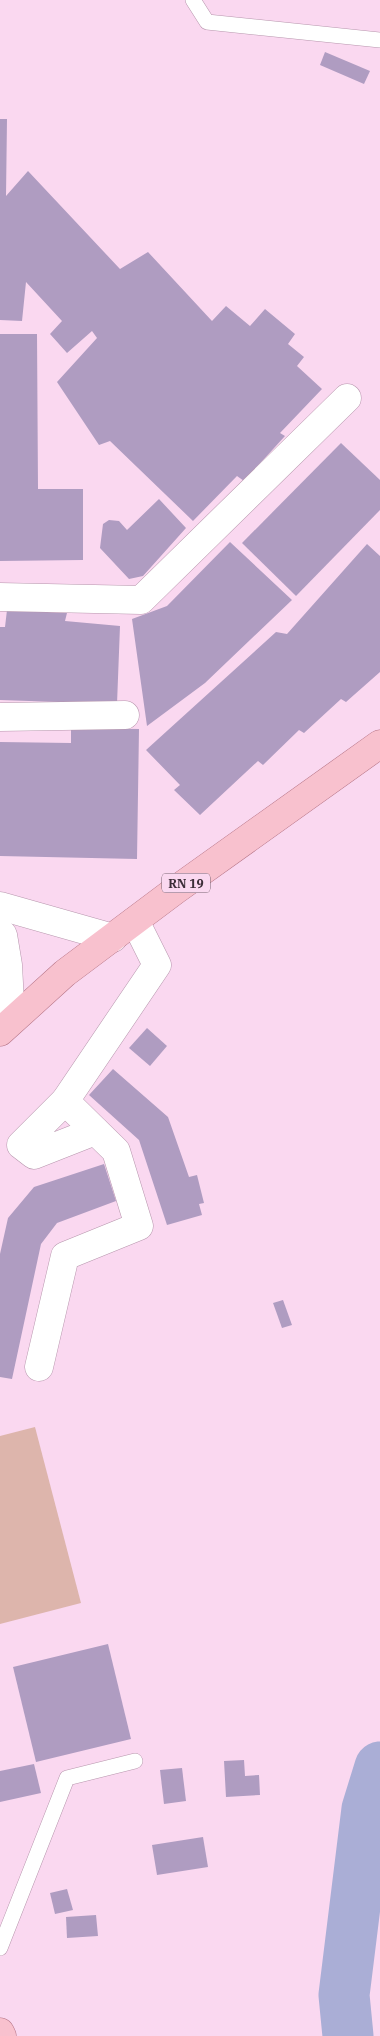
<svg xmlns="http://www.w3.org/2000/svg" width="380" height="2036" viewBox="0 0 380 2036" font-family="'IBM Plex Serif',serif">
<rect width="100%" height="100%" fill="#fad8f0"/>
<!-- garden -->
<path fill="#ddb5ac" d="M35,1427L81,1603L0,1624V1436Z"/>
<g fill="none" stroke-linecap="round" stroke-linejoin="round">
<!-- river -->
<path stroke="#aaaed6" stroke-width="51" d="M348,2036L344,1995L367,1809L380,1767"/>
</g>
<!-- building -->
<g fill="#af9cc1">
<path d="M325,52L370,71L364,84L320,65Z"/>
<path d="M0,119H7L6,196L28,171L120,269L148,252L212,321L226,306L250,326L265,309L295,334L288,344L304,357L297,366L322,389L280,433L285,436L244,481L237,476L193,521L110,441L99,445L57,382L97,338L92,331L67,353L50,334L62,321L26,282L22,321L0,320Z"/>
<path d="M0,334H37L38,489H83V560L0,561Z"/>
<path d="M341,443L380,480V510L296,596L242,543Z"/>
<path d="M159,499L186,528L143,576L129,579L100,548L103,524L109,520L119,521L127,530Z"/>
<path d="M230,542L292,600L205,683L147,726L132,619L167,606Z"/>
<path d="M367,544L380,556V672L346,702L341,699L304,733L299,730L263,765L258,761L200,815L174,790L180,785L146,750L276,632L287,634Z"/>
<path d="M7,610L67,613L65,621L120,626L117,704L0,700V627H5Z"/>
<path d="M71,728L139,729L137,859L0,856V742L71,743Z"/>
<path d="M147,1028L167,1046L150,1066L129,1048Z"/>
<path d="M113,1069L168,1117L189,1177L197,1175L204,1203L199,1204L202,1215L167,1225L139,1140L89,1095Z"/>
<path d="M104,1164L116,1201L57,1223L41,1244L12,1379L0,1377V1254L8,1218L34,1187Z"/>
<path d="M283,1300L292,1325L282,1328L273,1303Z"/>
<path d="M108,1644L131,1739L36,1762L13,1667Z"/>
<path d="M244,1760L245,1776L259,1775L260,1795L226,1797L224,1761Z"/>
<path d="M34,1764L41,1793L0,1802V1771Z"/>
<path d="M182,1768L186,1801L164,1804L160,1770Z"/>
<path d="M203,1837L208,1867L157,1875L152,1845Z"/>
<path d="M67,1889L73,1910L55,1914L50,1893Z"/>
<path d="M96,1915L98,1936L67,1938L66,1917Z"/>
</g>
<g fill="none" stroke-linecap="round" stroke-linejoin="round">
<!-- lane casing -->
<g stroke="#b796ad" stroke-width="16">
<g id="lane">
<path d="M193,0L207,22L380,40"/>
<path d="M0,1948L67,1778L135,1761"/>
</g>
</g>
<!-- street casing -->
<g stroke="#b796ad" stroke-width="29">
<g id="street">
<path d="M0,597L141,600L347,398"/>
<path d="M0,717L125,715"/>
<path d="M0,906L113,938"/>
<path d="M0,932L3,935L8,965L11,1021"/>
<path d="M65,1101L21,1145L34,1155L95,1131"/>
<path d="M39,1367L65,1256L139,1226L116,1151L65,1101L157,965L135,921"/>
</g>
</g>
<!-- primary casing -->
<g stroke="#b47385" stroke-width="29">
<g id="primary">
<path d="M0,1032L65,973L177,889L380,744"/>
<path d="M0,2032L2,2036"/>
</g>
</g>
<!-- lane -->
<use href="#lane" stroke="#fff" stroke-width="15"/>
<!-- street -->
<use href="#street" stroke="#fff" stroke-width="28"/>
<!-- primary -->
<use href="#primary" stroke="#f8c1ce" stroke-width="28"/>
</g>
<g text-anchor="middle" dominant-baseline="central" stroke-width="4" stroke-linejoin="round" paint-order="stroke">
<!-- shield labels -->
<rect fill="#fad8f0" stroke="#75616f" stroke-width="1" x="162" y="873.5" width="48" height="19" rx="4"/>
<g font-size="12" font-weight="bold" fill="#3c2e38">
<text x="186" y="883">RN 19</text>
</g>
</g>
</svg>
